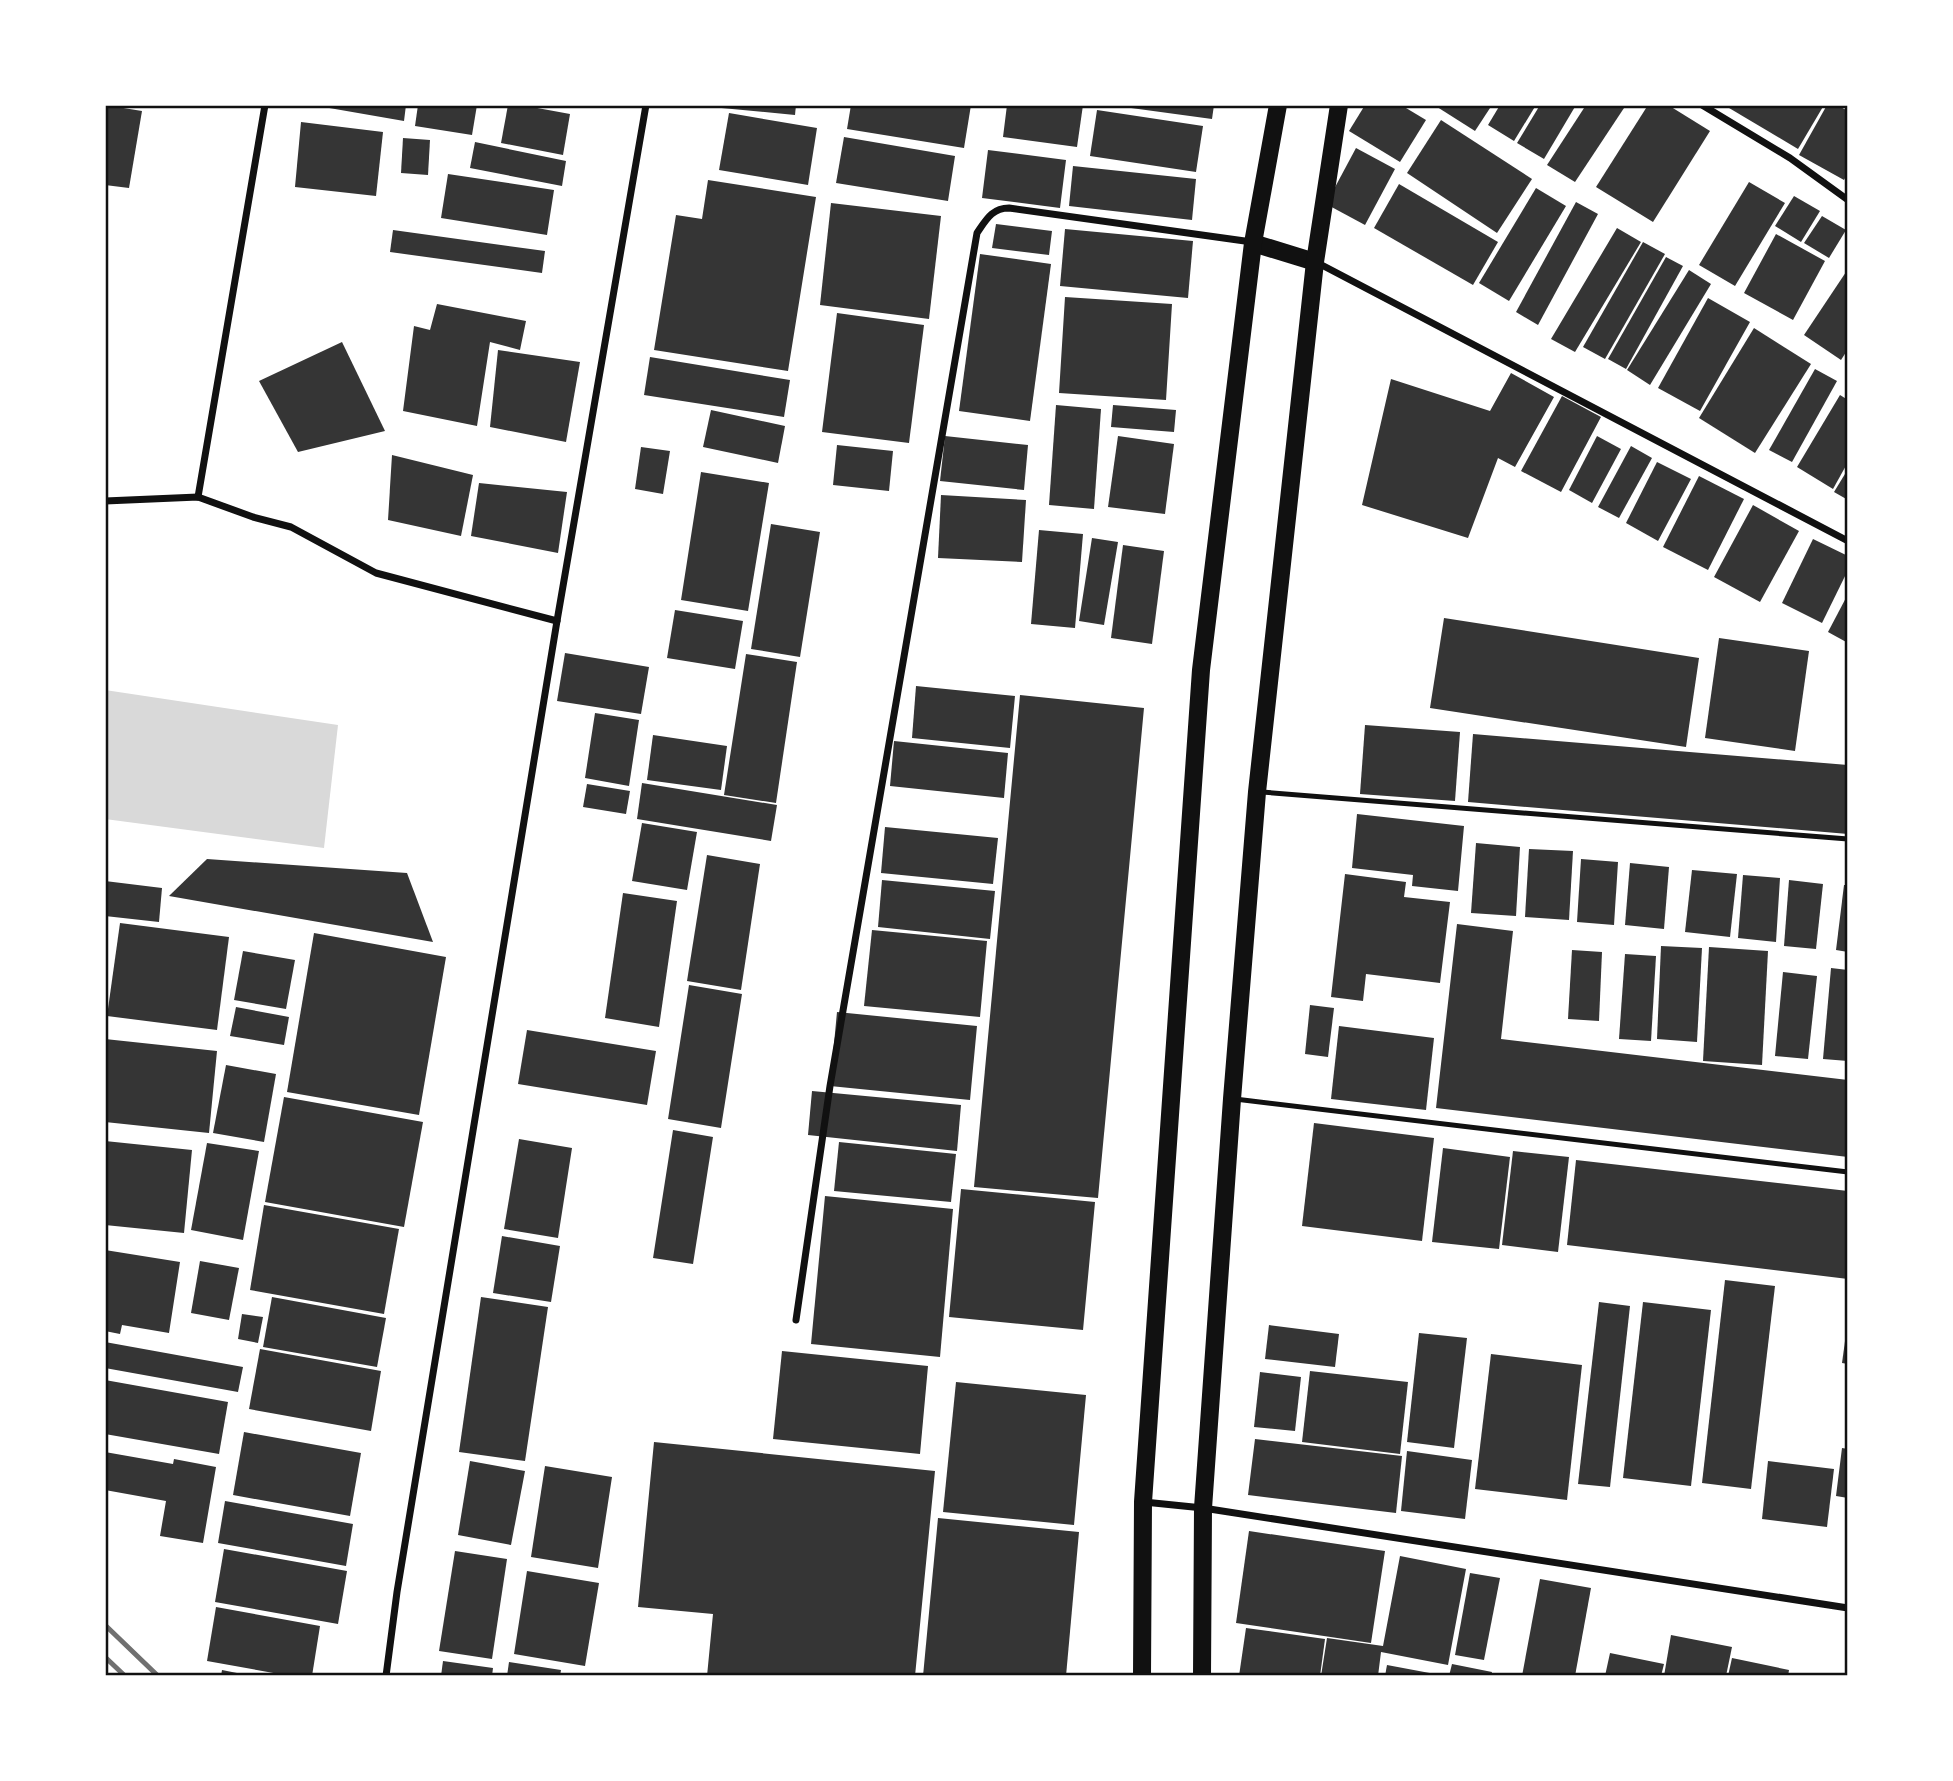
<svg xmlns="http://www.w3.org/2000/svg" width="1953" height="1781" viewBox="0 0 1953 1781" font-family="Inter,sans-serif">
<rect width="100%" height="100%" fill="#fff"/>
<!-- water -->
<path fill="#d9d9d9" d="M105,690L338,725L324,848L105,819Z"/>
<!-- building -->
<g fill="#353535">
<path d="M105,105L142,111L129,188L105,185Z"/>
<path d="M312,105H406L404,121Z"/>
<path d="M418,105H477L472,135L415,126Z"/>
<path d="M508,105H521L570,114L563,155L501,143Z"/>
<path d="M711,105H796L795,115L711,107Z"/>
<path d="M851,105H971L964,148L847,129Z"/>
<path d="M1007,105H1083L1077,147L1003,137Z"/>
<path d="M1109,105H1214L1212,119Z"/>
<path d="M1365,105H1401L1426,120L1400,162L1349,131Z"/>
<path d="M1434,105H1492L1475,131Z"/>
<path d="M1500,105H1536L1514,141L1488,125Z"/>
<path d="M1540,105H1576L1544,159L1517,143Z"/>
<path d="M1586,105H1626L1575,182L1547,165Z"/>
<path d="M1648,105H1668L1710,131L1653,222L1596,187Z"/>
<path d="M1724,105H1824L1798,149Z"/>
<path d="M1827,105H1837L1848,111V173L1844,180L1799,155Z"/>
<path d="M1097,110L1203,126L1196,172L1090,156Z"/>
<path d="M729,113L817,128L808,185L719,170Z"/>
<path d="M1441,120L1532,179L1497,233L1407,173Z"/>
<path d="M301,122L383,132L376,196L295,187Z"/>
<path d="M844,137L955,156L948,201L836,183Z"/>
<path d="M403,138L430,140L428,175L401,173Z"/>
<path d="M475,142L566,161L562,186L470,168Z"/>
<path d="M1356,148L1395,169L1365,225L1326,204Z"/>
<path d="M988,150L1066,160L1060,208L982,198Z"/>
<path d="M1073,166L1196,179L1192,220L1069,206Z"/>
<path d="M448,174L554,190L547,235L441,218Z"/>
<path d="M708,180L816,197L788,371L654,350L676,215L702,219Z"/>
<path d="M1749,182L1785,203L1735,286L1699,265Z"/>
<path d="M1399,184L1498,242L1473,285L1374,228Z"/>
<path d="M1536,188L1566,206L1509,301L1479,283Z"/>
<path d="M1794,196L1820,211L1801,242L1775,226Z"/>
<path d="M1576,202L1598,214L1538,325L1516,312Z"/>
<path d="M831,203L941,216L929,319L820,305Z"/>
<path d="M1822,216L1846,230L1829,258L1804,243Z"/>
<path d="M996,224L1052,231L1049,255L992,248Z"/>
<path d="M1617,228L1641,242L1575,352L1551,339Z"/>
<path d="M1065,229L1193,241L1188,298L1060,286Z"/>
<path d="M393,230L545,251L542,273L390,252Z"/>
<path d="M1776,234L1825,261L1793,320L1744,293Z"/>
<path d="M1643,242L1665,254L1605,359L1583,347Z"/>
<path d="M980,254L1051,264L1030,421L959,411Z"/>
<path d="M1666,257L1683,266L1626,369L1608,359Z"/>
<path d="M1848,269V349L1841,360L1804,335Z"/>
<path d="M1689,270L1711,284L1650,385L1627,370Z"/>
<path d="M1065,297L1172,304L1166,400L1059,393Z"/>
<path d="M1708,298L1750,322L1700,411L1658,388Z"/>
<path d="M437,304L526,321L520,350L490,342L477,426L403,411L414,326L430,330Z"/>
<path d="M837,313L924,325L909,443L822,432Z"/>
<path d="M1754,328L1811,364L1755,453L1699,418Z"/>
<path d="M342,342L385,431L298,452L259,381Z"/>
<path d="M498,350L580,362L566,442L490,427Z"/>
<path d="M650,357L790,380L784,417L644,395Z"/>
<path d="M1815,369L1837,381L1792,462L1769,450Z"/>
<path d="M1511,373L1554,397L1515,467L1498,458L1468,538L1362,505L1391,379L1490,411Z"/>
<path d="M1840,395L1848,400V462L1833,489L1797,467Z"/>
<path d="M1562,396L1601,417L1561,492L1521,471Z"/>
<path d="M1056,405L1101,409L1094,509L1049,505Z"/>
<path d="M1113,405L1176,410L1174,432L1111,427Z"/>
<path d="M711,410L785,426L778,463L703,447Z"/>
<path d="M945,436L1028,445L1024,490L940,481Z"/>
<path d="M1118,436L1174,444L1165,514L1108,507Z"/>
<path d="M1597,436L1621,449L1592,503L1569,490Z"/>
<path d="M837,445L893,451L889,491L833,485Z"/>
<path d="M1631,446L1652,458L1619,518L1598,507Z"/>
<path d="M641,447L670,451L663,494L635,489Z"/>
<path d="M392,455L473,475L461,536L388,520Z"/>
<path d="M1657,462L1691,479L1658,541L1626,523Z"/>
<path d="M1848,469V500L1834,492Z"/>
<path d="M701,472L769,483L748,611L681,600Z"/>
<path d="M1699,476L1744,499L1708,570L1663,547Z"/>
<path d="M479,483L567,492L558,553L471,536Z"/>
<path d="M941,495L1026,500L1022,562L938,558Z"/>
<path d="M1753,505L1799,531L1760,602L1714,577Z"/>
<path d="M771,524L820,532L800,657L751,649Z"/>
<path d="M1039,530L1083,534L1075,628L1031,624Z"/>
<path d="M1092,538L1118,542L1104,625L1079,621Z"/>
<path d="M1813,539L1848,556V570L1822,623L1782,603Z"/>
<path d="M1123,545L1164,551L1152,644L1111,638Z"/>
<path d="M1848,594V643L1828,632Z"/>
<path d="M675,610L743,621L735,669L667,658Z"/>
<path d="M1444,618L1699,658L1686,747L1430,708Z"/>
<path d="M1719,638L1809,651L1795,751L1705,738Z"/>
<path d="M565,653L649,667L641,714L557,701Z"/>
<path d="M746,654L797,662L776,803L724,795Z"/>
<path d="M916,686L1015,696L1010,748L912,738Z"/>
<path d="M1020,695L1144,708L1098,1198L974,1187Z"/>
<path d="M595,713L639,720L629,786L585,778Z"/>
<path d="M1365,725L1460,732L1455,801L1360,794Z"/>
<path d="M1473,734L1848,765V834L1468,802Z"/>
<path d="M653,735L727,746L721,790L647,780Z"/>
<path d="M894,741L1008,753L1004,798L890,786Z"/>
<path d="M642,783L777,805L771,841L637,819Z"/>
<path d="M587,784L630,791L626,814L583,807Z"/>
<path d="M1357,814L1464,826L1458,891L1412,886L1413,875L1352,868Z"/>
<path d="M642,823L697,832L687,890L632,881Z"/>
<path d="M885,827L998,838L993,884L881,873Z"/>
<path d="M1476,843L1520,847L1516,916L1471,913Z"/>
<path d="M1529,849L1573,851L1569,920L1525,917Z"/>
<path d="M707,855L760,864L741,990L687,981Z"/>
<path d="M207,859L407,873L433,942L169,896Z"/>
<path d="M1581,859L1618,862L1614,925L1577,922Z"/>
<path d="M1630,863L1669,867L1664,929L1625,925Z"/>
<path d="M1692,870L1737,874L1730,937L1685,932Z"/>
<path d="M1345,874L1406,882L1404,897L1450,902L1440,983L1366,974L1363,1001L1331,997Z"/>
<path d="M1743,875L1780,878L1776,942L1738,938Z"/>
<path d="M882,880L995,891L990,939L878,927Z"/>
<path d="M1789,880L1823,884L1816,949L1784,946Z"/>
<path d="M105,881L162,888L159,922L105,916Z"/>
<path d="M1844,885H1848V952L1836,950Z"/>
<path d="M623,893L677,901L659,1027L605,1018Z"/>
<path d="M120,923L229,937L217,1030L107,1016Z"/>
<path d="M1457,924L1513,931L1501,1039L1848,1080V1157L1436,1108Z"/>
<path d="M872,930L987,941L980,1017L864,1006Z"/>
<path d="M314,933L446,957L419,1115L287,1092Z"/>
<path d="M1661,946L1702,948L1697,1042L1657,1039Z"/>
<path d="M1709,947L1768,951L1762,1065L1703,1061Z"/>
<path d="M1572,950L1602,952L1599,1021L1568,1019Z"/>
<path d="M243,951L295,960L286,1009L234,1000Z"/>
<path d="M1625,954L1656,956L1651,1041L1619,1039Z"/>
<path d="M1831,968L1848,970V1061L1823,1059Z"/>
<path d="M1783,972L1817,976L1808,1059L1775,1056Z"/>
<path d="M689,985L742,994L721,1128L668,1119Z"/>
<path d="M1310,1005L1334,1008L1328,1057L1305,1054Z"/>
<path d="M236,1007L289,1017L284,1045L230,1036Z"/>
<path d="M837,1012L977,1026L970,1100L830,1086Z"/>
<path d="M1339,1026L1434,1038L1426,1110L1331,1099Z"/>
<path d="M527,1030L656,1051L647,1105L518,1084Z"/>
<path d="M105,1039L217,1051L209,1133L105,1122Z"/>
<path d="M226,1065L276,1074L264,1142L213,1133Z"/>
<path d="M812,1091L961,1105L957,1151L808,1135Z"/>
<path d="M284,1097L423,1122L404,1227L265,1202Z"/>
<path d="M1314,1123L1434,1138L1422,1241L1302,1226Z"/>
<path d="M673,1130L713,1137L693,1264L653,1258Z"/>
<path d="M519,1139L572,1148L558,1238L504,1229Z"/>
<path d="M105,1141L192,1150L184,1233L105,1225Z"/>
<path d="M839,1142L956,1154L951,1202L834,1191Z"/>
<path d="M207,1143L259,1151L243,1240L191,1230Z"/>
<path d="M1443,1148L1510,1157L1499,1249L1432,1242Z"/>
<path d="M1513,1151L1569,1157L1558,1252L1502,1245Z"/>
<path d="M1576,1160L1848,1191V1279L1567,1245Z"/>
<path d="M961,1189L1095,1202L1083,1330L949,1317Z"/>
<path d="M825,1196L953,1209L940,1357L811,1344Z"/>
<path d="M264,1205L399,1229L384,1314L250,1290Z"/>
<path d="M502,1236L560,1246L551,1302L493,1293Z"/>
<path d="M105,1250L180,1262L169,1333L122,1325L120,1334L105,1331Z"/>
<path d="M200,1261L239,1268L229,1320L191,1313Z"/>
<path d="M1725,1280L1775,1286L1751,1489L1702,1483Z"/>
<path d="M272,1297L386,1318L377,1367L263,1347Z"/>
<path d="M481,1297L548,1307L525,1461L459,1452Z"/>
<path d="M1599,1302L1630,1306L1610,1487L1578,1484Z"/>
<path d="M1643,1302L1711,1310L1691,1486L1623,1478Z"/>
<path d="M242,1314L263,1317L258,1343L238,1339Z"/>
<path d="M1269,1325L1339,1334L1335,1367L1265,1359Z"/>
<path d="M1419,1333L1467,1338L1454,1448L1407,1442Z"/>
<path d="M1846,1334H1848V1364L1842,1363Z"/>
<path d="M105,1342L243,1367L238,1392L105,1368Z"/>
<path d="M260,1349L381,1371L371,1431L249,1409Z"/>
<path d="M782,1351L928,1366L920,1454L773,1439Z"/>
<path d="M1491,1354L1582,1365L1567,1500L1475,1489Z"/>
<path d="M1310,1371L1408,1382L1400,1454L1302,1442Z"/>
<path d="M1260,1372L1301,1377L1295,1431L1254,1427Z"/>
<path d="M105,1380L228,1402L219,1454L105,1434Z"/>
<path d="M956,1382L1086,1395L1074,1525L943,1512Z"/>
<path d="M244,1432L361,1453L350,1516L233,1495Z"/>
<path d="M1255,1439L1402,1456L1396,1513L1248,1495Z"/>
<path d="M654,1442L935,1471L915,1676H707L713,1614L638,1607Z"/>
<path d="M1842,1448L1848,1449V1498L1836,1496Z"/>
<path d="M1407,1451L1472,1460L1465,1519L1401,1511Z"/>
<path d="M105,1452L173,1464L174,1459L216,1467L203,1543L160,1536L166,1501L105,1490Z"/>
<path d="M470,1461L525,1471L511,1545L458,1535Z"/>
<path d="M1768,1461L1834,1469L1827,1527L1762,1519Z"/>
<path d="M545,1466L612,1477L598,1568L531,1557Z"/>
<path d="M225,1501L353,1524L346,1566L218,1543Z"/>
<path d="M938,1518L1079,1532L1066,1676H923Z"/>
<path d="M1249,1531L1385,1551L1371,1643L1236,1623Z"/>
<path d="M224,1549L347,1571L338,1624L215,1602Z"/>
<path d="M455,1551L507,1559L492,1659L439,1651Z"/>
<path d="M1400,1556L1466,1569L1448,1665L1381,1652L1378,1676H1321L1327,1638L1383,1646Z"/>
<path d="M527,1571L599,1583L585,1666L514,1654Z"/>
<path d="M1470,1573L1500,1578L1484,1660L1455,1655Z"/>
<path d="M1540,1579L1591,1588L1575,1676H1522Z"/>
<path d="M216,1607L320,1626L312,1676H290L207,1661Z"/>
<path d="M1246,1628L1325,1639L1320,1676H1239Z"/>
<path d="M1671,1635L1732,1647L1726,1676H1664Z"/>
<path d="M1610,1653L1664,1664L1661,1676H1605Z"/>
<path d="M1732,1658L1789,1670L1788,1676H1728Z"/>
<path d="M443,1661L493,1668L492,1676H441Z"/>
<path d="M509,1662L561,1670L560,1676H507Z"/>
<path d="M1452,1664L1492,1672L1491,1676H1449Z"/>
<path d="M1387,1665L1435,1674L1434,1676H1385Z"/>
<path d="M222,1670L247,1675V1676H221Z"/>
</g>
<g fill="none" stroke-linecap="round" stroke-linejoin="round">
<!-- service -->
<g stroke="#111" stroke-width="5">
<path d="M1262,792L1848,839"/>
<path d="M1235,1099L1848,1172"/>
</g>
<!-- minor -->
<g stroke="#111" stroke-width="7">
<path d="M1702,105L1790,158L1848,200"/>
<path d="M1316,262L1848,541"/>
<path d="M198,497L265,105"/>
<path d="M105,501L198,497L253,517L291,527L376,573L557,621"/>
<path d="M796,1320L830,1086L977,233C986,220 992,208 1009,208L1252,242"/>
<path d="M1144,1502L1203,1508L1848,1608"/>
<path d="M386,1676L397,1592L557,621L646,105"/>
</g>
<!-- primary -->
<g stroke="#111" stroke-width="18">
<path d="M1253,243L1315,262"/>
<path d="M1142,1676L1143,1502L1201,670L1253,243L1278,105"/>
<path d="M1202,1676L1203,1508L1232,1099L1257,792L1315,262L1339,105"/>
</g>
<!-- rail -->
<g stroke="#707070" stroke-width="5">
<path d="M105,1625L158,1676"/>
<path d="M105,1657L125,1676"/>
</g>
</g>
<!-- border -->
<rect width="1953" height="1781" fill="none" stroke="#ffffff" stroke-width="214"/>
<rect x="107" y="107" width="1739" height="1567" fill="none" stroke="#111" stroke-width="2.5"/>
</svg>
